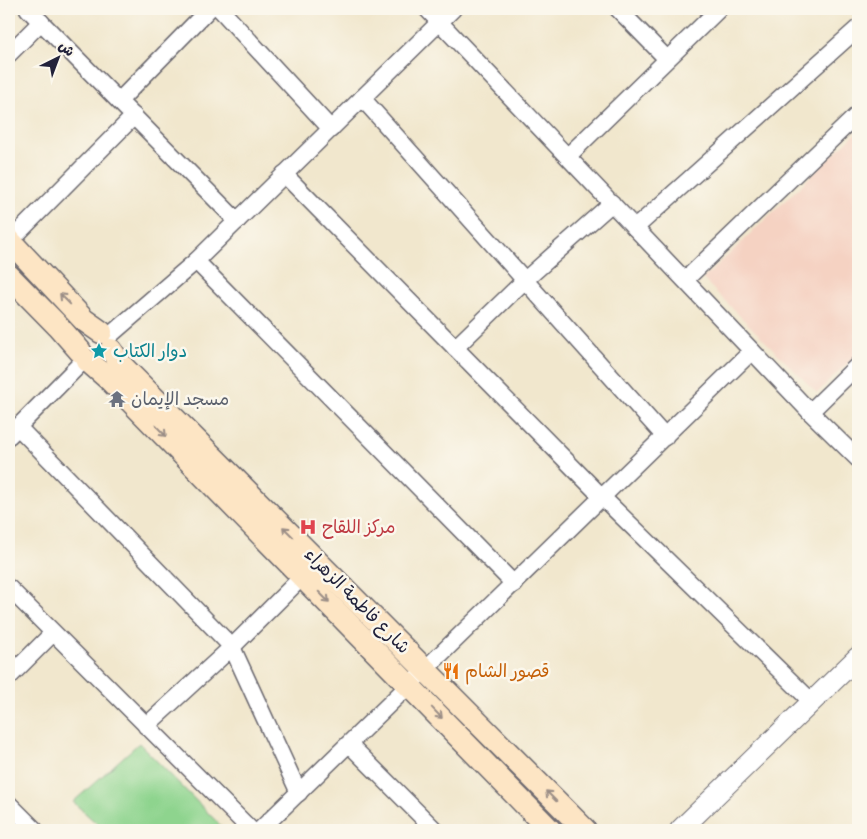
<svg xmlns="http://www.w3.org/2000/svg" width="867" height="839" viewBox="0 0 867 839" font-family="Pangolin,'Playpen Sans Arabic',sans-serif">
<rect width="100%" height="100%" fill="#fbf7ec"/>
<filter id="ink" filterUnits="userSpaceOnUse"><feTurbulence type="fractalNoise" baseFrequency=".02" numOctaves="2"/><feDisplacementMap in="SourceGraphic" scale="10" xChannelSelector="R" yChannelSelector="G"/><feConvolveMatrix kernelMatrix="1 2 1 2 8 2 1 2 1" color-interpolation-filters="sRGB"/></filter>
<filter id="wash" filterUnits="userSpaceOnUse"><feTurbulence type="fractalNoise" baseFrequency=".0096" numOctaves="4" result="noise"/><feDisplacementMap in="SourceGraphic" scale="20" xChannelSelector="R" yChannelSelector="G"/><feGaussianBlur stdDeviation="1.12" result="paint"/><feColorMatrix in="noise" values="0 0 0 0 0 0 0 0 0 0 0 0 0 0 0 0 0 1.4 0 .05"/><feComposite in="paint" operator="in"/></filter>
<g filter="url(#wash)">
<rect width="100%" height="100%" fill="#f1e7cd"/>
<!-- built -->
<path fill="#f5d2c2" d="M858,131V353L817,393L703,279Z"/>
<!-- green -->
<path fill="#8ed48e" stroke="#587b64" d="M139,743L225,830H104L73,802Z"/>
</g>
<g filter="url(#ink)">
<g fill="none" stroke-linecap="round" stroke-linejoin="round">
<!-- minor casing -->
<g stroke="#6a676e" stroke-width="19">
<g id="minor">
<path d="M28,9L237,221"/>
<path d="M220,9L331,129"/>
<path d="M427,9L810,412L858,459"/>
<path d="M618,9L667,59"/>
<path d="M9,54L41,22"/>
<path d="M362,98L665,437"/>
<path d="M119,101L209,9"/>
<path d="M568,156L719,9"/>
<path d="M284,174L602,497L812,702"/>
<path d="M635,228L858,28"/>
<path d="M10,241L134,116"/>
<path d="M196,261L514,584"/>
<path d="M685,280L858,114"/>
<path d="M108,337L196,261L453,9"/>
<path d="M455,348L525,280L612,203"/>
<path d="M810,412L858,365"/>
<path d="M18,427L232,647L303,576"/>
<path d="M9,436L85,359"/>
<path d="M9,588L251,830"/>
<path d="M9,677L53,633"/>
<path d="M146,726L232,647L299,793"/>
<path d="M349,744L435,830"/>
<path d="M9,804L35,830"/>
<path d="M260,830L752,351"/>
</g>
</g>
<!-- tertiary casing -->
<g stroke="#6a676e" stroke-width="22">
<path id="tertiary" d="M680,830L858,657"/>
</g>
<!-- secondary casing -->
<g stroke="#6a676e" stroke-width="25">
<g id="secondary">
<path d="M9,240L84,320L101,332"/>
<path d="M9,276L58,326L80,351"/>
<path d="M111,350L123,367L585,830"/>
<path d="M88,361L111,381L550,830"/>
</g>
</g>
<!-- minor -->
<use href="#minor" stroke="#fff" stroke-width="16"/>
<!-- tertiary -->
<use href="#tertiary" stroke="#fff" stroke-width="20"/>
<!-- secondary -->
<use href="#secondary" stroke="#fde5c4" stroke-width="22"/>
</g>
<!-- one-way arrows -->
<defs><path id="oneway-shaft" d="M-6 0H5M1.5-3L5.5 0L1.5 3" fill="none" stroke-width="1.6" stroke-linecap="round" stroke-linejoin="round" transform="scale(1.25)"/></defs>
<g stroke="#9a8d86">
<use href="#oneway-shaft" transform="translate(65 299) rotate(-134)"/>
<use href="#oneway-shaft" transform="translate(161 431) rotate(46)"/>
<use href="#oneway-shaft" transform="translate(288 532) rotate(-135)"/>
<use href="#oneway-shaft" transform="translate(324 597) rotate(45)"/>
<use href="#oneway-shaft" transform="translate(437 713) rotate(46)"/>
<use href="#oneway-shaft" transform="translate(551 796) rotate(-135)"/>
</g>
</g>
<!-- icons -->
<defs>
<g id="sight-bare" transform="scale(1.35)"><path d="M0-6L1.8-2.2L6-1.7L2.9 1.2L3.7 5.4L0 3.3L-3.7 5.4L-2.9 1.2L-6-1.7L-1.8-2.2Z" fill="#0f9aa8" stroke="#fbf7ec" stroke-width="2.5" paint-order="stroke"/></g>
<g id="temple-bare" transform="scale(1.35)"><path d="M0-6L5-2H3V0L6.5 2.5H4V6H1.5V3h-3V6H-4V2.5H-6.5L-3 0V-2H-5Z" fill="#6b7280" stroke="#fbf7ec" stroke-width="2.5" paint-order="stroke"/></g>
<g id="hospital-bare" transform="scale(1.35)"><path d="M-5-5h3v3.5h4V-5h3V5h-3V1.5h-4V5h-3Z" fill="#e0444e" stroke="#fbf7ec" stroke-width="2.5" paint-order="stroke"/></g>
<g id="restaurant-bare" transform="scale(1.35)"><path d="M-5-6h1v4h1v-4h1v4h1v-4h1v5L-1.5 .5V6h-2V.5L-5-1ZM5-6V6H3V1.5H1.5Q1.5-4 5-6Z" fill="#e8710a" stroke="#fbf7ec" stroke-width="2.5" paint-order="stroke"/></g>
</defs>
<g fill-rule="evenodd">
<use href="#sight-bare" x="99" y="351"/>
<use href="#temple-bare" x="117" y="399"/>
<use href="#hospital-bare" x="308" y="527"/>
<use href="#restaurant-bare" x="451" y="671"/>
</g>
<g text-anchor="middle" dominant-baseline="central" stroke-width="5" stroke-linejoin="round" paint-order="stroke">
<!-- culture labels -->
<g font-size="18" fill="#0d838f" stroke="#fbf7ec" text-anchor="start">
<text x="113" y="351">دوار الكتاب</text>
</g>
<!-- worship labels -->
<g font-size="18" fill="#5b616d" stroke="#fbf7ec" text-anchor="start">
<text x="131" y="399">مسجد الإيمان</text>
</g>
<!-- health labels -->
<g font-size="18" fill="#be3a42" stroke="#fbf7ec" text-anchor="start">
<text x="322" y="527">مركز اللقاح</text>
</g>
<!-- street labels -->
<g font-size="18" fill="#22223b" stroke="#fbf7ec">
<text transform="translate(357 601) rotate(45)">شارع فاطمة الزهراء</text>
</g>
<!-- food labels -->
<g font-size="18" fill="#c56008" stroke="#fbf7ec" text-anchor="start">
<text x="465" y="671">قصور الشام</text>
</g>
</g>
<!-- margin -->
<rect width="867" height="839" fill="none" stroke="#fbf7ec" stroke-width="30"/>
<!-- north arrow -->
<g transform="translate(58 58) rotate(42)" stroke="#fbf7ec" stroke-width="4" paint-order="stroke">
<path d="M0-4L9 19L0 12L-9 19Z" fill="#22223b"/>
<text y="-8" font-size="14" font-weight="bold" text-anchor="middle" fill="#22223b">ش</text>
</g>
</svg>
